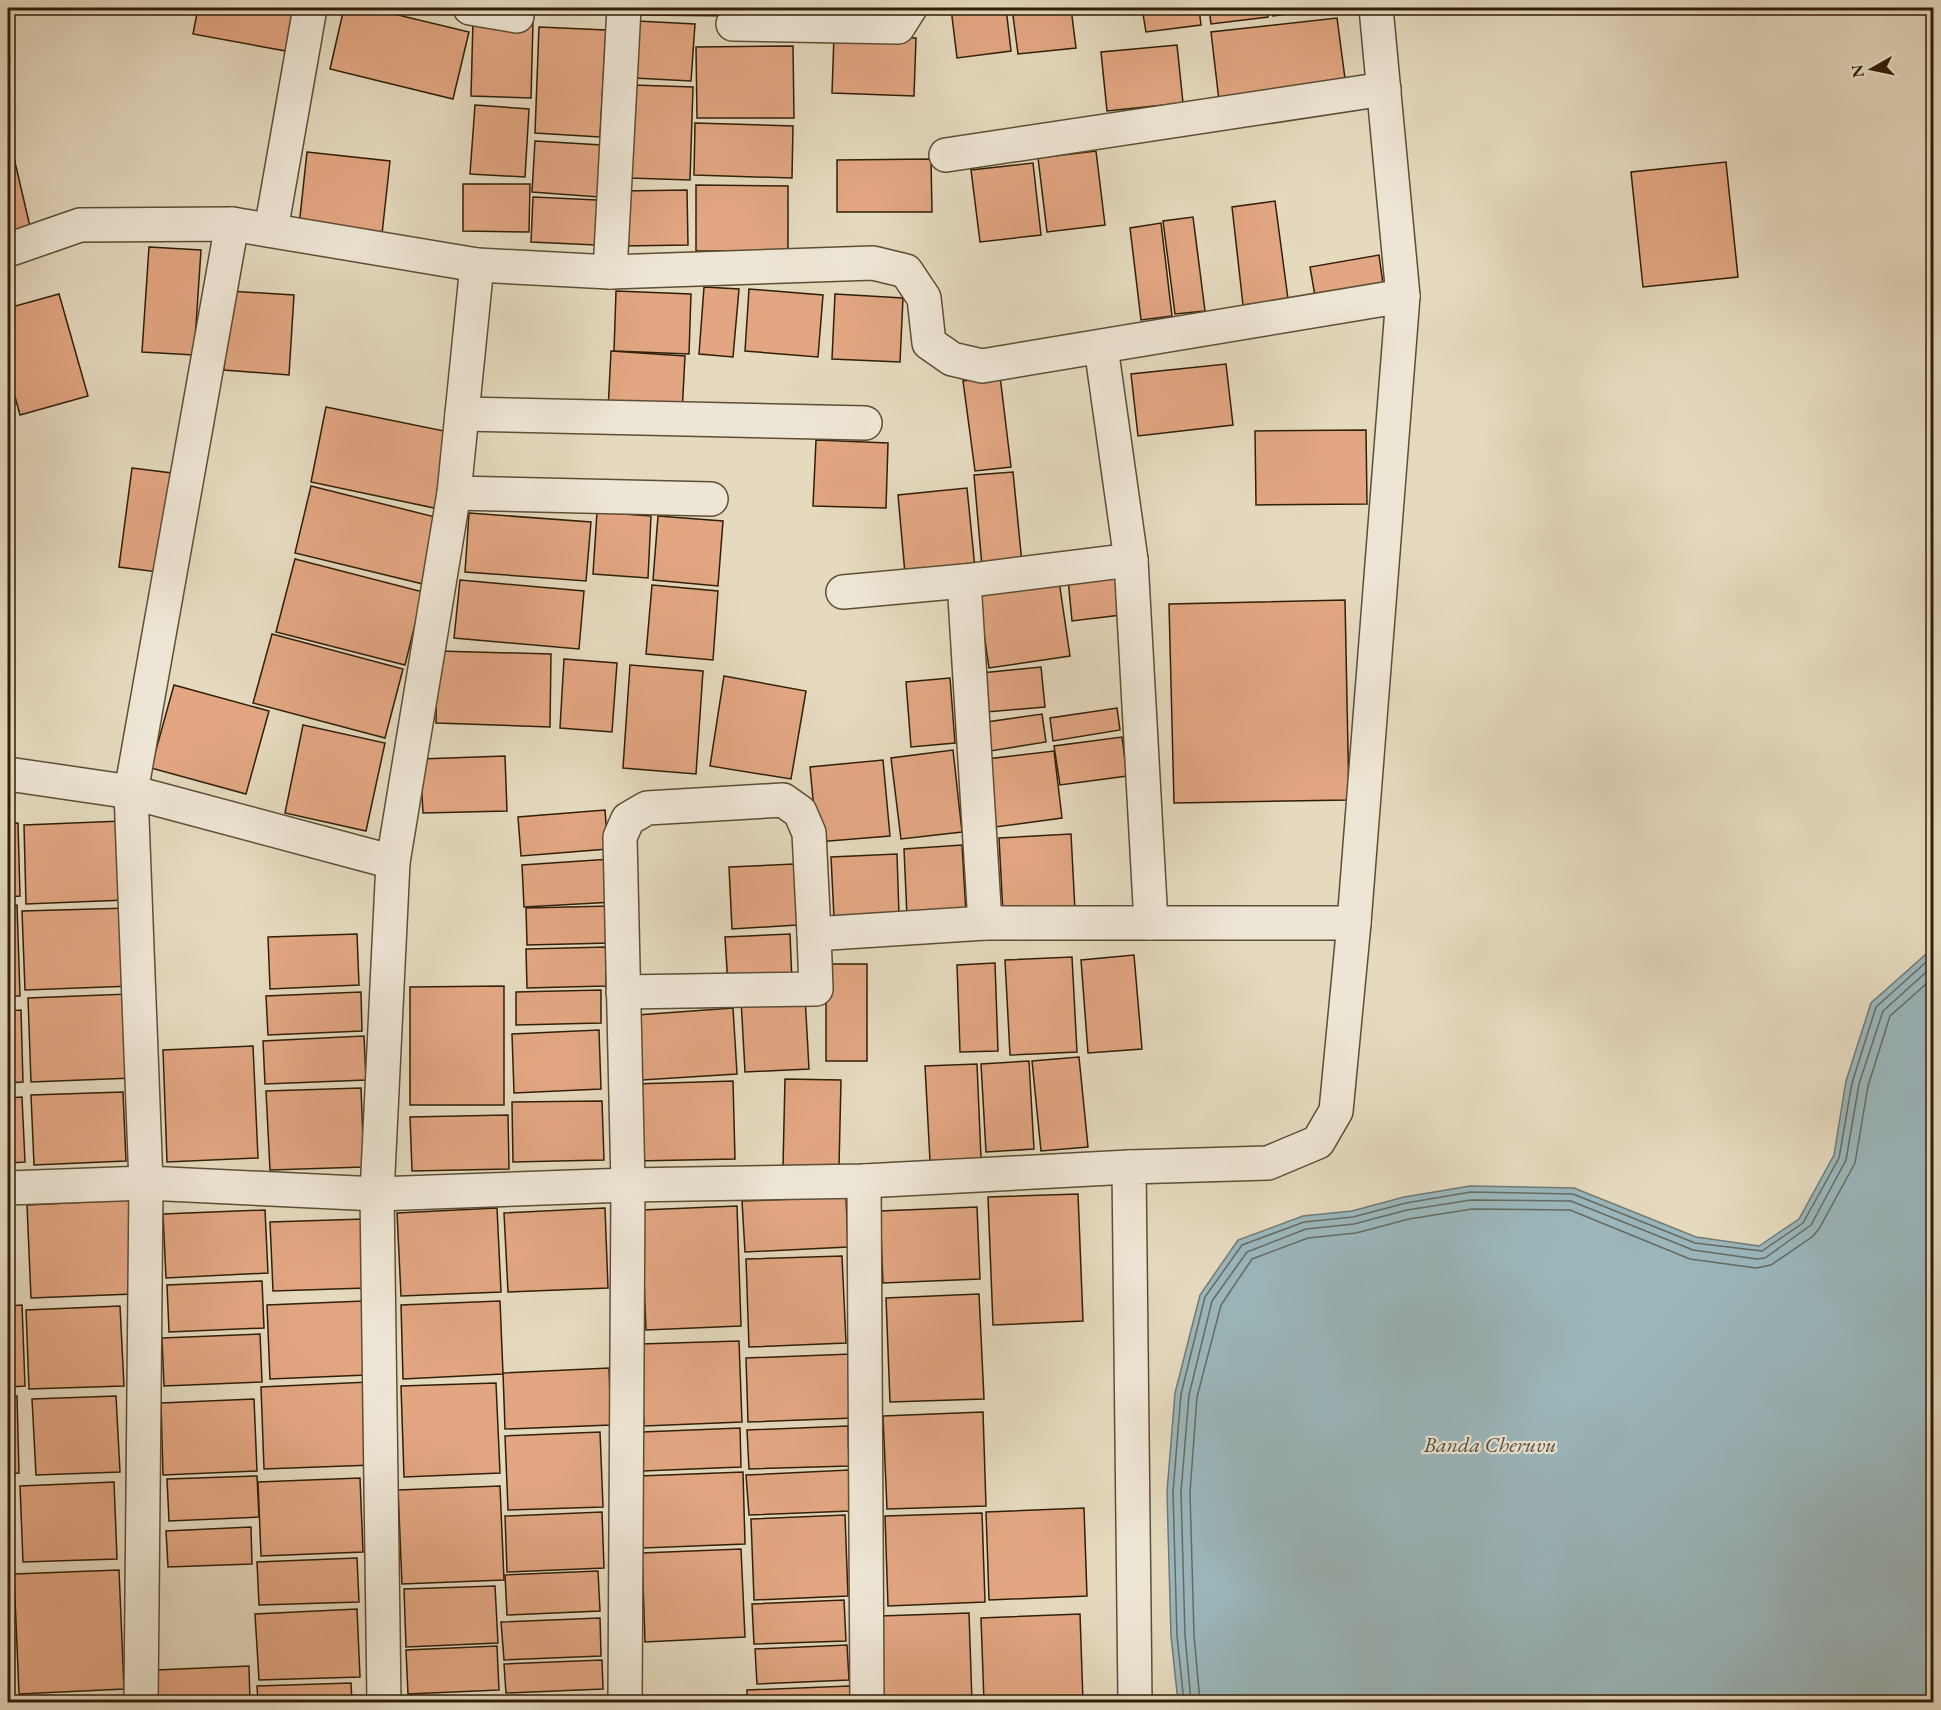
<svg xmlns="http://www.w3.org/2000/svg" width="1941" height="1710" viewBox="0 0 1941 1710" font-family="'EB Garamond',serif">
<rect width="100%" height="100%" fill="#e5d9be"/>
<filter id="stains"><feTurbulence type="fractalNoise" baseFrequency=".00333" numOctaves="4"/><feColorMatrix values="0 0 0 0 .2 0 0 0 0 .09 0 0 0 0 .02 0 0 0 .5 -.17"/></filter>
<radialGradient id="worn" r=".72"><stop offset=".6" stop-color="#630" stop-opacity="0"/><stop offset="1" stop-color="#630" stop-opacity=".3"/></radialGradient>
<!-- water -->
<path fill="#9bb7bc" stroke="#707a74" stroke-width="1.5" d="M1933,948V1702H1178L1171,1636L1167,1492L1175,1393L1200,1295L1238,1240L1303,1216L1352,1211L1404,1197L1470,1186L1574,1188L1696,1237L1759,1246L1799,1219L1834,1155L1846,1081L1871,1003Z"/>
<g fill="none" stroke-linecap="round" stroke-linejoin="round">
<!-- shore -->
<g stroke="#666b62" stroke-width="1.5">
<path d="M1184,1702L1177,1636L1173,1492L1181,1394L1205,1297L1242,1245L1304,1222L1353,1217L1406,1203L1471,1192L1573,1194L1695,1243L1762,1251L1803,1223L1839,1158L1852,1083L1876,1007L1934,955"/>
<path d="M1191,1702L1185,1635L1181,1492L1189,1395L1212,1301L1247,1252L1306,1229L1354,1224L1407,1210L1471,1200L1571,1201L1693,1250L1757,1259L1765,1258L1811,1225L1846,1160L1859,1084L1883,1011L1934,965"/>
<path d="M1200,1702L1194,1635L1190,1492L1197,1397L1221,1305L1252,1259L1308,1238L1356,1233L1409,1219L1472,1209L1570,1210L1690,1259L1756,1268L1771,1265L1812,1237L1819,1229L1855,1163L1868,1086L1890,1016L1934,977"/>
</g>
</g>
<!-- building -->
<g fill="#e2a682" stroke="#301f07" stroke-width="1.5">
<path d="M198,8H293L286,51L193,34Z"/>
<path d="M344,8H369L469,32L453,99L330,69Z"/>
<path d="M640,8H738L737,16L640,15Z"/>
<path d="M951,8H1006L1011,51L957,58Z"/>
<path d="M1012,8H1071L1076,48L1018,54Z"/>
<path d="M1142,8H1199L1201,25L1146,32Z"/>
<path d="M1209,8H1267L1268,17L1211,24Z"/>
<path d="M1272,8H1336L1273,16Z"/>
<path d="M1337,18L1346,86L1219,101L1211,32Z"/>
<path d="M473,20L533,22L531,98L471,96Z"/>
<path d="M637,21L695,24L691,81L634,78Z"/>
<path d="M539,27L606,30L600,137L535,133Z"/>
<path d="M834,35L916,38L914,96L832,93Z"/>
<path d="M1177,45L1183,103L1107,111L1101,52Z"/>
<path d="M793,46L794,118H697L696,47Z"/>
<path d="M632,85L693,87L690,180L629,178Z"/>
<path d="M475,105L529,109L525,177L470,174Z"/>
<path d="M695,123L793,126L792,178L694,175Z"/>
<path d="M8,132L31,231L8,236Z"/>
<path d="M535,141L602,145L599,197L532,192Z"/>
<path d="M1096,151L1105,225L1047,232L1038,158Z"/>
<path d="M307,152L390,161L382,234L299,226Z"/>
<path d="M931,159L932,212H837V160Z"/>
<path d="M1726,162L1738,277L1643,287L1631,172Z"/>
<path d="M1033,163L1041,235L980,242L971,170Z"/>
<path d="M463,184H530L529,232L463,231Z"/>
<path d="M696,185L788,186V251H696Z"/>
<path d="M687,190L688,245L622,246V191Z"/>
<path d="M533,197L597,200L596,245L531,242Z"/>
<path d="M1275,201L1288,299L1243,305L1232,207Z"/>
<path d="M1193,217L1205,311L1175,314L1163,221Z"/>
<path d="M1161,223L1172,316L1141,320L1130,228Z"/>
<path d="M149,247L201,250L194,355L142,352Z"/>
<path d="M1379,255L1383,284L1315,296L1310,267Z"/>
<path d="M704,287L739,289L733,357L699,354Z"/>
<path d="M749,289L823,295L818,357L745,351Z"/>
<path d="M229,291L294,295L289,375L224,370Z"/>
<path d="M616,291L691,294L689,354L614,351Z"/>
<path d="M59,294L88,396L20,415L8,371V308Z"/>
<path d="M835,294L903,298L900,362L832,359Z"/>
<path d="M611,351L685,356L682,414L608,410Z"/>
<path d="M1226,364L1233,425L1138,436L1131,374Z"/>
<path d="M1000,376L1011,467L975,471L963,381Z"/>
<path d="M8,391L15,416L8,419Z"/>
<path d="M326,407L454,433L439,509L311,482Z"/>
<path d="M1366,430L1367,504L1256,505L1255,431Z"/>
<path d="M816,440L888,443L886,508L813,506Z"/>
<path d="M132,468L172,473L158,572L119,567Z"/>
<path d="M1013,472L1022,563L982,567L974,475Z"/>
<path d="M311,486L439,518L423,584L295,553Z"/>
<path d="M967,488L975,568L905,574L898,495Z"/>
<path d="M597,512L651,516L648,578L593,574Z"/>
<path d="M469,513L591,522L586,581L465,572Z"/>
<path d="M658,516L723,521L718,586L653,580Z"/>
<path d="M295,559L423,592L405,665L276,632Z"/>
<path d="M1116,574L1121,615L1072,621L1068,579Z"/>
<path d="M460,580L584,591L579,649L454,638Z"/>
<path d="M1059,581L1070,656L989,668L978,592Z"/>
<path d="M652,585L718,591L713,660L646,654Z"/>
<path d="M1345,600L1349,800L1174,803L1169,604Z"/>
<path d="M272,634L403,669L385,738L253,703Z"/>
<path d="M437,651L551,654L550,727L436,723Z"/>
<path d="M564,659L617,663L612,732L560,728Z"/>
<path d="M630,665L703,671L696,774L623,768Z"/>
<path d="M1041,667L1045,707L975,713L971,674Z"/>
<path d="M724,676L806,691L791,779L710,766Z"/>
<path d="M950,678L955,743L911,747L906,682Z"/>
<path d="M174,685L269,711L246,794L151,768Z"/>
<path d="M1117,708L1120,730L1053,741L1050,718Z"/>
<path d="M1042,714L1046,742L984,752L980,723Z"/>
<path d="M303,725L385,743L366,831L285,813Z"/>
<path d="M1122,737L1127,776L1060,785L1054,746Z"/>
<path d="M953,750L962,832L901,839L891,758Z"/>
<path d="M1054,751L1062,818L995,827L987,759Z"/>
<path d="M505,756L507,811L423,813L420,759Z"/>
<path d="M883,760L890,836L817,842L810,767Z"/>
<path d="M605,810L608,849L521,856L518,817Z"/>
<path d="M122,821L126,900L26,904L24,825Z"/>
<path d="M18,823L20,896L8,897V824Z"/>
<path d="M1071,834L1075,910L1003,914L999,838Z"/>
<path d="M962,845L966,914L907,917L904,849Z"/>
<path d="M897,854L899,915L834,918L831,857Z"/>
<path d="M611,859L614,902L524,907L522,865Z"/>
<path d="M794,864L797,925L732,929L729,867Z"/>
<path d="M17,905L20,996H8V906Z"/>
<path d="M610,906L611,943L527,945L526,908Z"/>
<path d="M129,908L132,986L25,990L22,911Z"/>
<path d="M357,934L359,985L270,989L268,937Z"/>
<path d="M790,934L792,983L728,986L725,937Z"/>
<path d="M606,947V986L527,988L526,949Z"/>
<path d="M1134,955L1142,1049L1088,1053L1081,960Z"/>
<path d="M1072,957L1077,1052L1010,1055L1005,960Z"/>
<path d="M995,963L998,1051L960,1052L957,965Z"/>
<rect x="826" y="964" width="41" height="97"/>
<path d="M504,986V1105H410V987Z"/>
<path d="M601,990V1023L516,1025V992Z"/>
<path d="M361,992L362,1031L268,1035L266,996Z"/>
<path d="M129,994L133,1078L31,1082L28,998Z"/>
<path d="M805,996L809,1069L745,1072L741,999Z"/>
<path d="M733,1008L737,1074L642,1080L637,1015Z"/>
<path d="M21,1010L23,1082L8,1083V1011Z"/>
<path d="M599,1030L601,1089L514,1093L512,1034Z"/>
<path d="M364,1036L366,1080L265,1084L263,1041Z"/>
<path d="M253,1046L258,1158L167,1162L163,1050Z"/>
<path d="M1079,1057L1088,1147L1041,1151L1032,1061Z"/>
<path d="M1029,1061L1034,1149L986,1152L981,1064Z"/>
<path d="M977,1064L981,1158L930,1161L925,1066Z"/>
<path d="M785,1079L841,1080L839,1167L783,1166Z"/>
<path d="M733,1081L735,1159L636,1161L634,1084Z"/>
<path d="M361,1088L364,1167L270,1170L266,1091Z"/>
<path d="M123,1092L126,1161L34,1165L31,1095Z"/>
<path d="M22,1097L25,1162L8,1163V1098Z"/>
<path d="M602,1101L604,1160L513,1162L512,1102Z"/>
<path d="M508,1115L509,1169L412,1171L410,1117Z"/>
<path d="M1078,1194L1083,1321L993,1325L988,1197Z"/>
<path d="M846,1197L848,1247L745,1252L742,1201Z"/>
<path d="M129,1200L133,1294L31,1298L27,1205Z"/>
<path d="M737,1206L741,1326L646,1330L641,1210Z"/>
<path d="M977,1207L980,1279L883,1283L880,1211Z"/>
<path d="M497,1208L501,1292L401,1296L397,1213Z"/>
<path d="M605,1208L608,1288L508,1292L504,1213Z"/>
<path d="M265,1210L268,1273L166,1278L163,1214Z"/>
<path d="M12,1213L14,1297H8V1214Z"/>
<path d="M364,1219L366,1288L273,1291L270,1222Z"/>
<path d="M842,1256L846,1343L749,1347L746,1259Z"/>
<path d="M262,1281L264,1328L169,1332L167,1285Z"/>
<path d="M979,1294L984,1399L890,1402L886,1298Z"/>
<path d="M364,1301L367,1375L270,1379L267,1305Z"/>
<path d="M500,1301L503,1374L403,1379L401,1305Z"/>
<path d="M22,1305L25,1386L8,1387V1306Z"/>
<path d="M120,1306L124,1386L29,1389L26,1310Z"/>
<path d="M260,1334L262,1382L164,1386L162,1338Z"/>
<path d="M739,1341L742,1422L644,1426L640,1344Z"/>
<path d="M851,1354L853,1418L748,1422L746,1358Z"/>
<path d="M609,1368L611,1425L505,1429L503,1373Z"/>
<path d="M369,1382L373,1465L264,1469L261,1387Z"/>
<path d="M496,1383L500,1473L404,1477L401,1386Z"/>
<path d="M8,1396H17L19,1473L8,1474Z"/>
<path d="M116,1396L120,1472L36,1475L32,1399Z"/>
<path d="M254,1399L257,1471L163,1475L161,1403Z"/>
<path d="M983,1412L986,1506L887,1509L883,1416Z"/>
<path d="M848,1426L849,1466L749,1469L747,1430Z"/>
<path d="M740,1428L741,1467L643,1471L642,1432Z"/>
<path d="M600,1432L603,1507L508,1510L505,1436Z"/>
<path d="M849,1470L850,1511L749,1515L746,1475Z"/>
<path d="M743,1472L745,1544L643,1548L640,1476Z"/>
<path d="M257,1476L259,1517L169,1521L167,1479Z"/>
<path d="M360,1478L363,1552L261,1556L258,1482Z"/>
<path d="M114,1482L117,1559L23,1562L20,1486Z"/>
<path d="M500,1486L504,1580L402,1584L398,1490Z"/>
<path d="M8,1489H10L13,1564H8Z"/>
<path d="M1084,1508L1087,1596L989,1600L986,1512Z"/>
<path d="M602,1512L604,1568L507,1572L505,1516Z"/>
<path d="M982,1513L985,1602L888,1606L885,1516Z"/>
<path d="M845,1515L848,1596L754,1600L751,1519Z"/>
<path d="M251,1527L252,1564L168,1567L166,1531Z"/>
<path d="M741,1549L745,1637L645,1642L642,1553Z"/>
<path d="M357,1558L359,1602L259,1605L257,1562Z"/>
<path d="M119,1570L124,1689L19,1694L14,1574Z"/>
<path d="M598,1571L600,1611L507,1615L505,1575Z"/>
<path d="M495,1586L498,1643L406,1647L404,1589Z"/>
<path d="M844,1600L846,1641L754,1644L752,1604Z"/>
<path d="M357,1609L360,1677L259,1680L255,1614Z"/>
<path d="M969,1613L972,1702H884L880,1616Z"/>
<path d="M1080,1614L1083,1702H984L981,1618Z"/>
<path d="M600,1618L601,1656L504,1660L501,1622Z"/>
<path d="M847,1645L849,1680L757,1684L755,1649Z"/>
<path d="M497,1646L499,1690L408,1694L406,1650Z"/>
<path d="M602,1660L603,1689L506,1693L504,1664Z"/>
<path d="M249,1666L250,1702H157L156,1670Z"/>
<path d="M351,1683L352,1702H258L257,1686Z"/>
<path d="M850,1686L851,1702H747V1690Z"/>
<path d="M600,1699V1702H509Z"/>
</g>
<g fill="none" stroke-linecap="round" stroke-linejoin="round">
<!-- minor casing -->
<g stroke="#5d4e35" stroke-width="36">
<g id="minor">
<path d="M470,8L517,16"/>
<path d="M733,24L898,27L910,8"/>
<path d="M946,155L1384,89"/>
<path d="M271,230L310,8"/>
<path d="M8,250L80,225L232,224L477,265L610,272L873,263L906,271L924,298L929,343L952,359L982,366L1403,296"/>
<path d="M610,272L624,8"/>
<path d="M1101,347L1131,560L1151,923"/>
<path d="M462,414L865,423"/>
<path d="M454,493L711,499"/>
<path d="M964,581L985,923"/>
<path d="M843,592L964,581L1131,560"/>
<path d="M8,774L131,792L393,862"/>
<path d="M623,992L816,989L814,934L985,923H1354"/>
<path d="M864,1181L867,1702"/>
<path d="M8,1188L146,1183L377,1194L628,1185L864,1181L1129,1167"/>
<path d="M141,1702L146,1183L131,792L232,224"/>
<path d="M384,1702L377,1194L393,862L454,493L477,265"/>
<path d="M625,1702L628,1185L620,837L628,819L647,808L783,800L800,812L809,833L814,934"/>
<path d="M1135,1702L1129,1167L1268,1163L1318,1142L1336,1111L1354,923L1403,296L1376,8"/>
</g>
</g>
<!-- minor -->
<use href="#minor" stroke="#eee6d5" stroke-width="33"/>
</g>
<g text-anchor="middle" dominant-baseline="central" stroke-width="4.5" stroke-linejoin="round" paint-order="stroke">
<!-- water labels -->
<g font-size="22" font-style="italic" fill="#504d3d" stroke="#eee6d5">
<text x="1490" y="1444">Banda Cheruvu</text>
</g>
</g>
<!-- margin -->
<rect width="1941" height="1710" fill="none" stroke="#e5d9be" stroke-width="30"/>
<rect x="9" y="9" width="1923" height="1692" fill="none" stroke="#301f07" stroke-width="3"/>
<rect x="15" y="15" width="1911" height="1680" fill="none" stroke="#301f07" stroke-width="1.5"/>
<!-- north arrow -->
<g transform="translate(1872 69) rotate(261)" stroke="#eee6d5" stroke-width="4.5" paint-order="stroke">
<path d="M0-4.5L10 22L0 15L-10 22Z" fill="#301f07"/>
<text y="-9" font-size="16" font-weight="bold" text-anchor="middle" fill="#301f07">N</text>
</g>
<rect width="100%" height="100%" filter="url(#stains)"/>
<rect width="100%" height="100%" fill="url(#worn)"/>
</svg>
